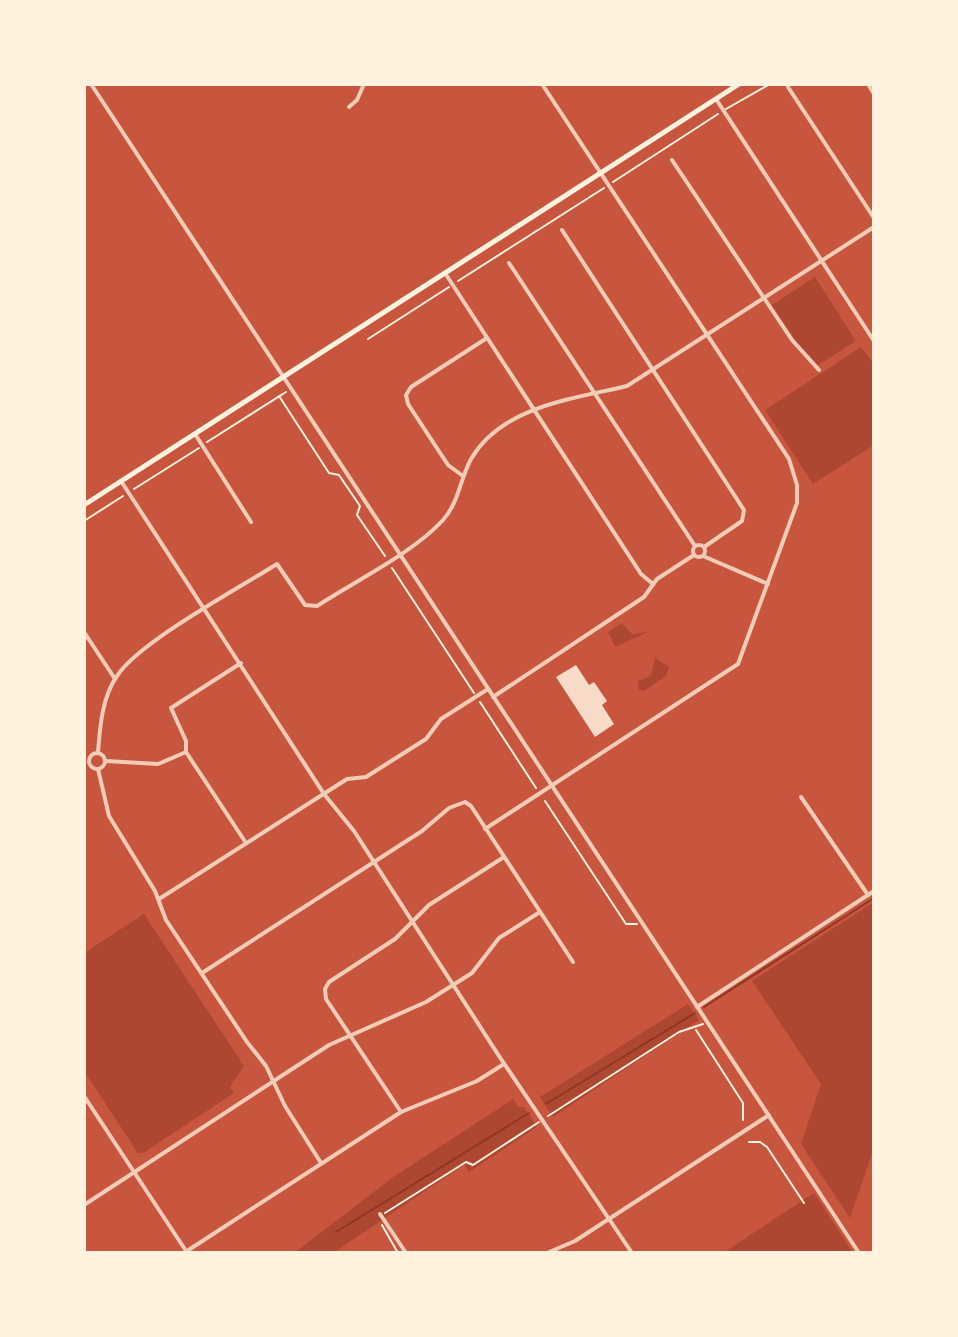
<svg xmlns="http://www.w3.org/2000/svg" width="958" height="1337" viewBox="0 0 958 1337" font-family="'Fira Sans Condensed',sans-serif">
<rect width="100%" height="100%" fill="#c8553d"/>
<!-- green -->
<g fill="#ae4732">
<path d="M815,277L856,341L818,365L796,341L772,305Z"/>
<path d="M861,347L874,364V445L813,484L765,410Z"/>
<path d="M622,623L632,634L648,632L615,647L608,632Z"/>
<path d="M655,658L669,667L666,676L644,691L638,689V681L651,676Z"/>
<path d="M874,902V1148L850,1218L801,1144L821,1084L752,981Z"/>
<path d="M144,914L244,1066L230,1087L234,1093L143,1153H138L84,1071V953Z"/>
<path d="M688,1004L699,1020L553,1117L540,1097Z"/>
<path d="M513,1099L518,1107H524L537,1127L469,1172L464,1165L333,1253H294L392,1178Z"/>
<path d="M814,1193L853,1253H723Z"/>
</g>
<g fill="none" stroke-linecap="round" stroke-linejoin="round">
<!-- stream -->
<g stroke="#8f3625" stroke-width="2">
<path d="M704,1007L874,898"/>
<path d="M546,1104L695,1013"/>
<path d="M336,1232L529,1113"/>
</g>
</g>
<!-- building -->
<path fill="#f7dbc8" d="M576,665L589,685L594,682L607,701L602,705L614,724L595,737L556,677Z"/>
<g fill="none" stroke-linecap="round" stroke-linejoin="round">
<!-- path -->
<g stroke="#fff3e0" stroke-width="2">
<path d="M726,109L770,84"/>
<path d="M613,182L718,114"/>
<path d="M458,281L604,188"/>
<path d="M368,339L449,287"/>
<path d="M279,396L329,473L339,475L360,506L357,515L385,556"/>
<path d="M207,442L286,392"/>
<path d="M134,489L199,448"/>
<path d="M84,521L123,496"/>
<path d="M392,568L474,693"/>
<path d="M480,702L536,788"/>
<path d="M545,801L626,924H637"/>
<path d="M696,1030L743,1103V1120"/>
<path d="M548,1116L679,1032L703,1024"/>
<path d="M749,1142H760L767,1147L804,1203"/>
<path d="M385,1213L466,1162L473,1165L539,1122"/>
<path d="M382,1225L398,1253"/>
</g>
<!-- minor -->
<g stroke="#f1ccb7" stroke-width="4">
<path d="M868,84L874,94"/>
<path d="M788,87L874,218"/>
<path d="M716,99L874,341"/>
<path d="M349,107L357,100L364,84"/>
<path d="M672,160L792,340L819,370"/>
<path d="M562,230L744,510L742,521L704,547"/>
<path d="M509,263L695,546"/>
<path d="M445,273L641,574L653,584"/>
<path d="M195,434L251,522"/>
<path d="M463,476L448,465L408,404L406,395L411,387L487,338"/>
<path d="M121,481L324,794L354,831L499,1056L632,1253"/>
<circle cx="699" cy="551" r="6"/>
<path d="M703,556L768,584"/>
<path d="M84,632L115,679"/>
<path d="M493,697L644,597L657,579L694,555"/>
<path d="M98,752C100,727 102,697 117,676C139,642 239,588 277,564L305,605L317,606C355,581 413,553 443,520C459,502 460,479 471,459C502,406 573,399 627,386L874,227"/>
<path d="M186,752L246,843"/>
<circle cx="97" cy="761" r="8"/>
<path d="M106,761L158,764L186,752V741L171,708L241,663"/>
<path d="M98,769L109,816L155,891L166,920L247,1042L266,1066L285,1106L321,1163"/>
<path d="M801,797L868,895"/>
<path d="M485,829L738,664L797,503V485L789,459L542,84"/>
<path d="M159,899L347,779L366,777L426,739L441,719L488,689"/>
<path d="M202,973L422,831L449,808L465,802L471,806L573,962"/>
<path d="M697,1007L874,891"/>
<path d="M84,1096L186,1251"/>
<path d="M401,1112L326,999L325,989L329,982L395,939L429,905L504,857"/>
<path d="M84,1205L329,1045L426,1002L472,973L499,938L540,912"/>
<path d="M380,1214L406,1253"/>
<path d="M187,1251L401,1112L477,1081L504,1064"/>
<path d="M547,1253L575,1241L769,1115"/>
</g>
<!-- tertiary -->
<path stroke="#f1ccb7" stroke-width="4" d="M91,84L859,1253"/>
<!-- secondary -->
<path stroke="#fff3e0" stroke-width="5" d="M84,505L739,84"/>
</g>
<!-- border -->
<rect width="958" height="1337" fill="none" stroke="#fff3e0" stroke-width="172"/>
</svg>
